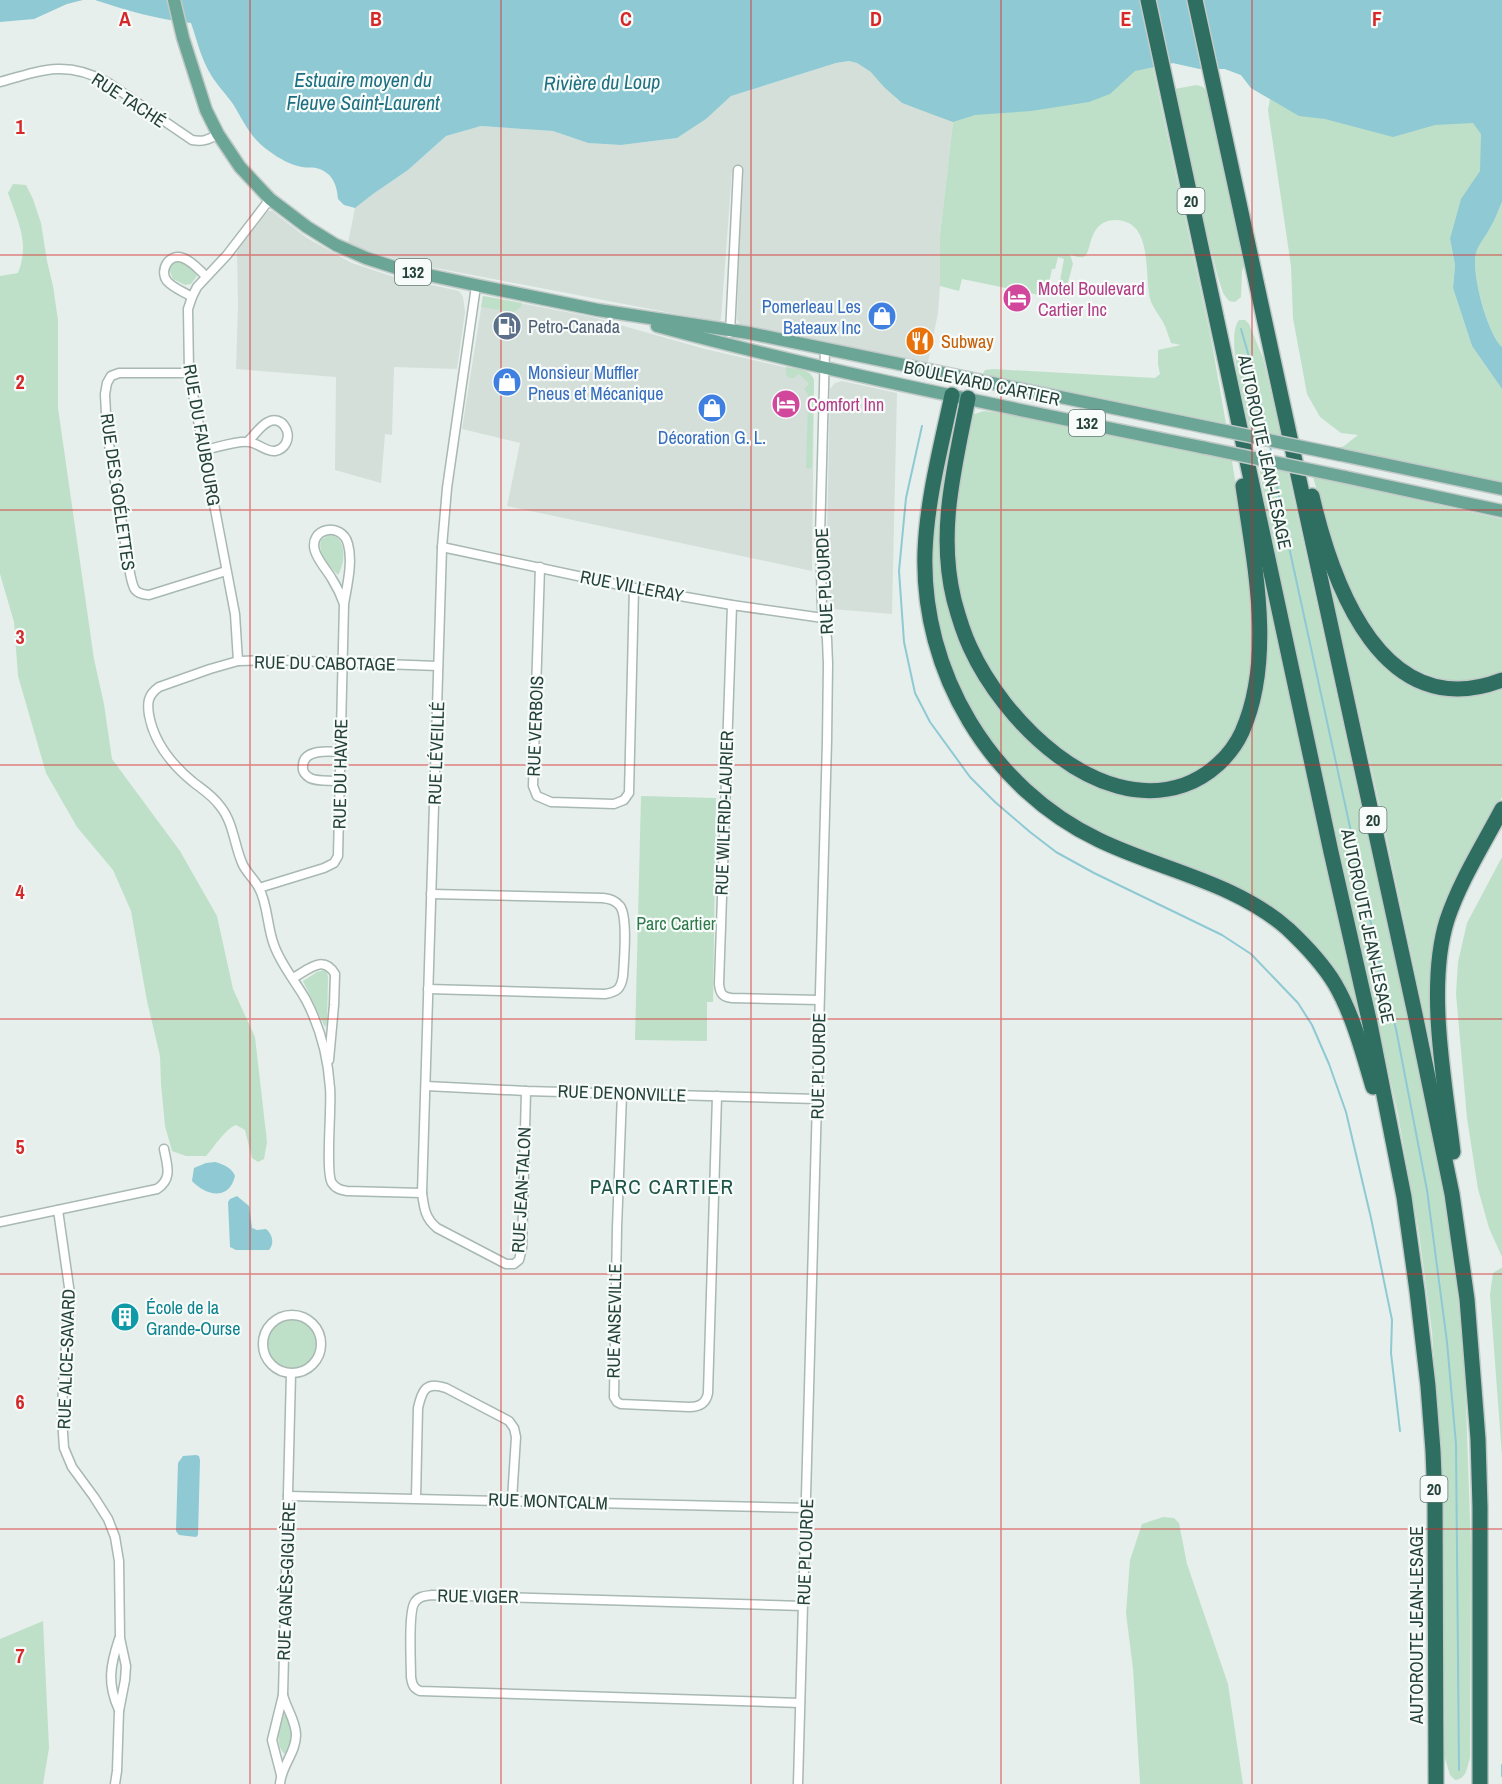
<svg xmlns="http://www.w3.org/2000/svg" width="1502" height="1784" viewBox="0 0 1502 1784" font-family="'Archivo Narrow',sans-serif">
<rect width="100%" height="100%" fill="#e6efeb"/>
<!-- built -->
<g fill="#d4dfda">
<path d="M849,61L857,63L871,72L884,87L902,103L953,122L940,235V286L938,313L928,362L744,327L739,323L737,319L742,171H732L721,319L718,322L410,263L365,250L348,243L355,208L373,194L408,170L446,136L481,126L553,131L588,143L621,145L677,138L706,119L731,96L836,63Z"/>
<path d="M268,211H272L307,238L352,263L391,276L459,291L463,297L465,312L457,369L394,367L392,435L385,434L381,483L335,470L336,377L236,369L238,305L237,251L264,215Z"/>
<path d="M483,296L592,317L705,349L810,373L814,380V388L812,571L507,506L520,443L462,429Z"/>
<path d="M842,381L897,393L892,614L831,609L827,538L830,389L835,383Z"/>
</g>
<!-- green -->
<g fill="#bfe0c8">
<path d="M881,44L1460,65L1502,177L1450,239L1455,265L1453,288L1472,346L1502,389V482L1336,449L1344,446L1358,435L1341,433L1320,417L1307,394L1293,318L1291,266L1268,110L1270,99L1251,88L1241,75L1225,69H1200L1173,63L1153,68L1211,338L1226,424L983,374L985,370L993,369L1155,378L1160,374L1158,364V350L1181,345L1171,343C1168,336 1167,329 1163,322C1159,315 1154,309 1151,302C1143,278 1155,221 1116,220C1086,220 1093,255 1083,257C1079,258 1073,256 1070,254L1073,264L1065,293L1058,291L1064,259L1058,257L1055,269H1052L1049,283L1052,284L1049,297L962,279L959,291L940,286V235L953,122C927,112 903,107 884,87C874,77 866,63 852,61C835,59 794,76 776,82Z"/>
<path d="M1197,85L1203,87L1208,93L1245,263L1242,271L1241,297L1235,302L1229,301L1223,293L1217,274L1185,146L1174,89Z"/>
<path d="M13,184L26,185L33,199L41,223L47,261L53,286L58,320V408L94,659L104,704L112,759L180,851L217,916L233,989L255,1037L267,1142L264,1159L258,1162L252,1158L245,1130L236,1125C225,1129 215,1146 206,1156H186L172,1151L165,1126L161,1084L160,1056L147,1001L131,911L113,870L77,827L46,773L18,676L14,622L0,574V276L18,273C30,243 18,222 8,193Z"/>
<path d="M1502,202V347C1487,333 1471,273 1476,253C1477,245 1486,236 1490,228C1495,220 1498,211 1502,202Z"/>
<path d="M176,261C185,262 194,268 197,276L191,284L185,285L173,279L169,269L172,263Z"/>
<path d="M483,296L522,303L521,307L514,312L481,307Z"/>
<path d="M1239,320H1245L1249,324L1263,358L1281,436L1250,430C1245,406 1225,338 1239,320Z"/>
<path d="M786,367C798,369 810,369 814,380L812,467L810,469L806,468L808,394L804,389L809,384L799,374L794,378H789L786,374Z"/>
<path d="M984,411L1024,416L1125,435L1232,461C1243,532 1264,638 1243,708C1235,736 1217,761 1191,774C1170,784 1148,786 1125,782C1119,781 1114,777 1108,775C1067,757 1023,721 997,684C986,666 976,647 968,627C957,597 952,561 953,529C953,517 956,505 957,493C960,469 964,445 967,421L971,415Z"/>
<path d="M952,423H954L944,478L940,520L944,568L972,661L1077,774L1179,792L1249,729L1262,566L1363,1031L1308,939L1081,824L1016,774L969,708L941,646L931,588L934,503Z"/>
<path d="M1259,466L1288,472L1367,834L1402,984L1440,1172L1457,1288L1465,1377L1471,1547L1470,1758C1467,1767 1467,1779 1455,1780L1450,1775L1444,1755L1445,1719L1440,1450L1432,1332L1419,1234L1398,1115L1271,538Z"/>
<path d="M1313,477L1502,519V672C1477,683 1452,685 1426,674C1410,668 1397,659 1385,646C1350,608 1328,527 1313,477Z"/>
<path d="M330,534C348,539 345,563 338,575C329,566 317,553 321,540Z"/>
<path d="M1327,571L1383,664L1474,693L1485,692L1502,685V797L1449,899L1435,1066L1381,812Z"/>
<path d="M641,796L716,798L713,1002H707V1041L635,1040Z"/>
<path d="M1502,857V1257L1489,1228L1478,1189L1467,1118L1456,994L1458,962L1467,923Z"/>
<path d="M324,970L327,972L328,978L327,1024L325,1027L303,981L317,972Z"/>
<path d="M1501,1268H1502V1456L1490,1295L1493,1273Z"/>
<circle cx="292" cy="1344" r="24"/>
<path d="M1163,1517L1174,1518L1179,1523L1187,1564L1228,1684L1243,1784H1140V1783L1133,1669L1126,1613L1130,1560L1142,1524Z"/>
<path d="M43,1621L49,1748L43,1784H0V1639Z"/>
<path d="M285,1714H287C296,1725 294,1744 286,1755C274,1746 278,1726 285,1714Z"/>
</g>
<!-- water -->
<g fill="#8ec9d4">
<path d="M0,0H83L67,4L34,19L0,22Z"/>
<path d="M95,0H1502V202C1498,211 1495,220 1490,228C1486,236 1478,245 1476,253C1471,273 1487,333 1502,347V389L1472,346L1453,288L1455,265L1450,239L1461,199L1480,171L1481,134L1473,123L1435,125L1393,137L1325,119L1299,116L1251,88L1241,75L1225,69H1200L1173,63L1135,71L1110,94L1089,102L1031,111L975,115L953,122L902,103L884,87L871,72L857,63L849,61L836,63L731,96L706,119L677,138L621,145L588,143L553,131L481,126L446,136L408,170L373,194L355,208L344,205L338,199C337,184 332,172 316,168C312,167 307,168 302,167C291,165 278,158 269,151C251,139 244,122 233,104C226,94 217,85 211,75C201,59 197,40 191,23C159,20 126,10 95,0Z"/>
<path d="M215,1162C223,1164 232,1168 235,1176C229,1201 206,1196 192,1181L194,1168L206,1163Z"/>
<path d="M237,1196L249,1206L252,1228L257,1230L266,1229C272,1234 275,1243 269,1250H236L230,1247L228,1202L230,1199Z"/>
<path d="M196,1455L199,1456L200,1460L198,1535L196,1537L179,1535L176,1531L178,1463L183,1456Z"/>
</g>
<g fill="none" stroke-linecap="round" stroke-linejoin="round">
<!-- stream -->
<g stroke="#8ec9d4" stroke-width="2">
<path d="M1241,329L1256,381L1268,436"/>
<path d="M922,426L906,498L899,571L904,642L915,693L930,722L970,777L995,802L1030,832L1056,852L1094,873L1222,935L1251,954L1298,1003L1312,1025L1329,1064L1346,1112L1371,1218L1392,1320L1391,1353L1400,1431"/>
<path d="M1270,445L1272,457"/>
<path d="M1273,465L1284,524L1382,974L1396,1029L1427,1190L1447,1342L1456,1444L1459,1770"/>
<path d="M1502,1765V1776"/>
</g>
<!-- minor casing -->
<g stroke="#a8b8b2" stroke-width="11">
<g id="minor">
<path d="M0,82C42,70 66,60 107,82L192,140C203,142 208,140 218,134"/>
<path d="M476,286L447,488L442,547L422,1193C424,1208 425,1218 437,1228L506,1264H514L519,1260L522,1248L526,1091"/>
<path d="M192,297C184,292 173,288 167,281C159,270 169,253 183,258C192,261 199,270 206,276"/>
<path d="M730,333L738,170"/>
<path d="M189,373H119L111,376L107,383L105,394L106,414L108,438L130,573C133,587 133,594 149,595L226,571"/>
<path d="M204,450C216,448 238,440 249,442C258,443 266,452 275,451C280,450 284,447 286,443C292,431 281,415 268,422C260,426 254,436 248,441"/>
<path d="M442,547L634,588L732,605L823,618"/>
<path d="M540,567L533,786L537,796L551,802L614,804L624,800L629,793L634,588"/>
<path d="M732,605L719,984C720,993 722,997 732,998L819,1000"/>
<path d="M238,661L235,614L189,373L188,309L192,297L197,287L227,255L270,199"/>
<path d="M339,781C330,780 318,782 310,778C305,775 302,771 303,766C303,749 329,751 340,752"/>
<path d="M259,888L324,868L334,863L338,856L344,604C347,586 353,562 348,544C342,521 308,528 315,551C318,561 327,570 332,579C337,587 341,595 344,604"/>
<path d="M293,978C308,970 323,954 335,974L334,1005L329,1060"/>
<path d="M428,989L605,994C617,992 621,989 623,976C624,960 628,917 620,906C615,900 610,899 603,898L431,894"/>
<path d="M426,1086L526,1091L817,1099"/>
<path d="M622,1093L617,1228L614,1397L617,1402L621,1404L689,1407C699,1407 706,1404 708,1393L717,1096"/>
<path d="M422,1193L347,1191C341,1190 336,1189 332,1183C325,1173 332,1105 330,1088C328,1057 320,1027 306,1000C296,982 281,965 274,945C267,927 268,905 259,888C255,880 247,873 243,865C234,846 234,823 220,806C213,796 202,789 193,782C171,764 154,742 149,715C147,702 148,695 159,687L210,669L238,661L274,660L438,666"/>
<path d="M58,1210L70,1294L63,1385L62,1418L64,1448L72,1467L94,1497L108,1519L115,1537L119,1561L120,1638L126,1666L125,1680L119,1711L117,1771L115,1784"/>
<path d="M0,1222L157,1189C173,1179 167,1165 164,1149"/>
<circle cx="292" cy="1344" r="29"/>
<path d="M288,1496L807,1508"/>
<path d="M416,1498L418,1408C422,1390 426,1381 446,1388L509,1421L514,1428L516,1437L512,1500"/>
<path d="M800,1703L420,1691C413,1688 412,1684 411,1677C411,1664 408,1610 415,1602C419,1596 425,1596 432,1595L803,1606"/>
<path d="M119,1710C107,1684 110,1666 119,1639"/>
<path d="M281,1775L272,1740L283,1695"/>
<path d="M280,1784C281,1766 296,1753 296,1735C296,1721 286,1708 283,1695L291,1373"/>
<path d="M798,1784L827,741L828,664L827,639L822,608L820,537L825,349"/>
</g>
</g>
<!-- primary casing -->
<g stroke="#c2cac8" stroke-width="15">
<g id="primary">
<path d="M174,0L183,38L206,110L218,134L240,167L270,199L307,227L336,245L366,258L400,269L480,286L598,310L749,333L1201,426"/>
<path d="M657,326C838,375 1022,410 1206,448"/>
<path d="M1341,455L1502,489"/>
<path d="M1345,477L1502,511"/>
</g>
</g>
<!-- motorway casing -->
<g stroke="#c2cac8" stroke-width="18">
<g id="motorway">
<path d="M1148,0L1331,852L1370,1024L1404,1197L1417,1291L1428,1386L1433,1451L1435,1501L1436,1784"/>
<path d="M1195,0L1415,1014L1452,1194L1467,1299L1478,1439L1480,1507V1784"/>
<path d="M952,395C941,447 927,499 925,552C921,672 990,788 1099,840C1161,870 1235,882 1288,929C1305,945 1323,964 1335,984C1353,1015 1363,1053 1373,1087"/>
<path d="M968,398C955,466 937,531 954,600C958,615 963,632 970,647C1003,720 1096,815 1184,785C1209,776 1231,756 1242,732C1275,658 1254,563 1243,486"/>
<path d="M1312,496C1333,586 1383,726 1502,680"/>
<path d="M1453,1152C1445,1083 1426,987 1447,920C1460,881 1483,845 1502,809"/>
</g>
</g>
<!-- minor -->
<use href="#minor" stroke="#fff" stroke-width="8"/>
<!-- primary -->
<use href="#primary" stroke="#6aa596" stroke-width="12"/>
<!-- motorway -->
<use href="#motorway" stroke="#2f6f62" stroke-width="15"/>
<!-- primary-bridge casing -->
<g stroke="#c2cac8" stroke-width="15" stroke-linecap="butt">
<g id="primary-bridge">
<path d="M1201,426L1341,455"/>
<path d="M1206,448L1345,477"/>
</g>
</g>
<!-- primary-bridge -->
<use href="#primary-bridge" stroke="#6aa596" stroke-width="12"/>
</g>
<!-- grid -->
<path fill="none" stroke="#d62828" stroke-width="1.5" stroke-opacity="0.55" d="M250,0V1784M501,0V1784M751,0V1784M1001,0V1784M1252,0V1784M0,255H1502M0,510H1502M0,765H1502M0,1019H1502M0,1274H1502M0,1529H1502"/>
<!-- icons -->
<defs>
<g id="hotel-disc" transform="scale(1.5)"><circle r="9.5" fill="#d1479c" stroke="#f7fbf9"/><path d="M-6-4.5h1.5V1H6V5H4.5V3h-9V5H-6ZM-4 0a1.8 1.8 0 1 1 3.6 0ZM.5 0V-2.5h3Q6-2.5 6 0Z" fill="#fff"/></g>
<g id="shop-disc" transform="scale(1.5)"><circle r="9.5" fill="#3f7fe0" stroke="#f7fbf9"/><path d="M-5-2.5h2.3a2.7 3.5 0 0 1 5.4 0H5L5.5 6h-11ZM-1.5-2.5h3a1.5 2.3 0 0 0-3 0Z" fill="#fff"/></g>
<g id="fuel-disc" transform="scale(1.5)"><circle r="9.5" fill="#5c6f8a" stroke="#f7fbf9"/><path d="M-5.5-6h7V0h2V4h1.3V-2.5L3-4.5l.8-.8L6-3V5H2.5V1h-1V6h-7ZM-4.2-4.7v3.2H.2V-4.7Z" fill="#fff"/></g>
<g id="restaurant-disc" transform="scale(1.5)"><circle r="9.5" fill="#e8710a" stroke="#f7fbf9"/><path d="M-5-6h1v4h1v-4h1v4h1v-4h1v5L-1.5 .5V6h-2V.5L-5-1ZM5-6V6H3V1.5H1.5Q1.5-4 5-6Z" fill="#fff"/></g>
<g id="building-disc" transform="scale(1.5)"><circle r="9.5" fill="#0f9aa8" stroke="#f7fbf9"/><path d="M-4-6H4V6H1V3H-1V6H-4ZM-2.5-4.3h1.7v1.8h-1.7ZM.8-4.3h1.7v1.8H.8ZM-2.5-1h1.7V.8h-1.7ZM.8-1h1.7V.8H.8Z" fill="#fff"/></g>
</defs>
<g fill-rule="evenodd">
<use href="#hotel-disc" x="1017" y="298"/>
<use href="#shop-disc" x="882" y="316"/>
<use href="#fuel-disc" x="507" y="326"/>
<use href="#restaurant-disc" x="920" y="341"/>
<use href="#shop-disc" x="507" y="382"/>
<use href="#hotel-disc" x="786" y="404"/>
<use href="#shop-disc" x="712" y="408"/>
<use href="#building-disc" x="125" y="1317"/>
</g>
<g text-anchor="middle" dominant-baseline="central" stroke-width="4.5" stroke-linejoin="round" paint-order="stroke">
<!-- shield labels -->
<g fill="#f7fbf9" stroke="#637a73" stroke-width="1.5">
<rect x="1177.5" y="188" width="27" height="26" rx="4.5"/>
<rect x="395" y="259" width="36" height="26" rx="4.5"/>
<rect x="1069" y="410" width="36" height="26" rx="4.5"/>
<rect x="1359.5" y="807" width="27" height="26" rx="4.5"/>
<rect x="1420.5" y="1476" width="27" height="26" rx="4.5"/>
</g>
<g font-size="16" font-weight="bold" fill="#24423a">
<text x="1191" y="201">20</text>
<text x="413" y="272">132</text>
<text x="1087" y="423">132</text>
<text x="1373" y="820">20</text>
<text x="1434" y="1489">20</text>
</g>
<!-- street labels -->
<g font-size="18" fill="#24423a" stroke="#f7fbf9">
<text transform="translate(129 100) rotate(33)">RUE TACHÉ</text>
<text transform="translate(982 383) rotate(12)">BOULEVARD CARTIER</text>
<text transform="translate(202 435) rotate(80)">RUE DU FAUBOURG</text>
<text transform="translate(1265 452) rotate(78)">AUTOROUTE JEAN-LESAGE</text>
<text transform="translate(118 492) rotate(82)">RUE DES GOÉLETTES</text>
<text transform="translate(824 581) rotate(-93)">RUE PLOURDE</text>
<text transform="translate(632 586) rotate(11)">RUE VILLERAY</text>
<text transform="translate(325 663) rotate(1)">RUE DU CABOTAGE</text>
<text transform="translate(535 726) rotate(-88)">RUE VERBOIS</text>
<text transform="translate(436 753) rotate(-88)">RUE LÉVEILLÉ</text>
<text transform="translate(340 774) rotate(-89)">RUE DU HAVRE</text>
<text transform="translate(724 813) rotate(-88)">RUE WILFRID-LAURIER</text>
<text transform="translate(1368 926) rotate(78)">AUTOROUTE JEAN-LESAGE</text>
<text transform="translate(818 1066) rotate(-89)">RUE PLOURDE</text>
<text transform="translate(622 1093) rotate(2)">RUE DENONVILLE</text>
<text transform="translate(521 1190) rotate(-87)">RUE JEAN-TALON</text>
<text transform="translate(614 1321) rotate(-89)">RUE ANSEVILLE</text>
<text transform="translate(66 1359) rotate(-88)">RUE ALICE-SAVARD</text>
<text transform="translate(548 1501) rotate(2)">RUE MONTCALM</text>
<text transform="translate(805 1552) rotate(-88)">RUE PLOURDE</text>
<text transform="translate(286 1581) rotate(-88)">RUE AGNÈS-GIGUÈRE</text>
<text transform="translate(478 1596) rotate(1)">RUE VIGER</text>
<text transform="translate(1416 1625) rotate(-90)">AUTOROUTE JEAN-LESAGE</text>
</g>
<!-- hotel labels -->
<g font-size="18" fill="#b23c85" stroke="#f7fbf9" text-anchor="start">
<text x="1038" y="288">Motel Boulevard<tspan x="1038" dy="21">Cartier Inc</tspan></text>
<text x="807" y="404">Comfort Inn</text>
</g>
<!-- shop labels -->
<g font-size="18" fill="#366cbe" stroke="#f7fbf9" text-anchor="end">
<text x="861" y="306">Pomerleau Les<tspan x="861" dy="21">Bateaux Inc</tspan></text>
<text x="528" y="372" text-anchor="start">Monsieur Muffler<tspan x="528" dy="21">Pneus et Mécanique</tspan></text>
<text x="712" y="437" text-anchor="middle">Décoration G. L.</text>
</g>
<!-- service labels -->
<g font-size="18" fill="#4e5e75" stroke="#f7fbf9" text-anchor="start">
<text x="528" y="326">Petro-Canada</text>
</g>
<!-- food labels -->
<g font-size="18" fill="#c56008" stroke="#f7fbf9" text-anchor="start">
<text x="941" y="341">Subway</text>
</g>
<!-- park labels -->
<g font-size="18" fill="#2d7a4b" stroke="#f7fbf9">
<text x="676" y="923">Parc Cartier</text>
</g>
<!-- culture labels -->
<g font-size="18" fill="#0d838f" stroke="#f7fbf9" text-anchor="start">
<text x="146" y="1307">École de la<tspan x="146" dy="21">Grande-Ourse</tspan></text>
</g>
<!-- water labels -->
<g font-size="20" font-style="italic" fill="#1c6f80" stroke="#f7fbf9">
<text x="363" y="79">Estuaire moyen du<tspan x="363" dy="23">Fleuve Saint-Laurent</tspan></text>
<text transform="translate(602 82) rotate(-1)">Rivière du Loup</text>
</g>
<!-- quarter labels -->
<g font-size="21" letter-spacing="1.5" fill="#1f5548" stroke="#f7fbf9">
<text x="662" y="1186">PARC CARTIER</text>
</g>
</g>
<g font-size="20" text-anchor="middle" font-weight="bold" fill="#d62828" stroke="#f7fbf9" stroke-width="4.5" stroke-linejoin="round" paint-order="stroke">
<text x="125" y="26">A</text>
<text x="376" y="26">B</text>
<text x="626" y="26">C</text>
<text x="876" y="26">D</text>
<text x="1126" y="26">E</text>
<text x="1377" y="26">F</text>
<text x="20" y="134">1</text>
<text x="20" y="389">2</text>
<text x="20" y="644">3</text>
<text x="20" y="899">4</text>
<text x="20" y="1154">5</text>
<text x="20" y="1409">6</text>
<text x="20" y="1663">7</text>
</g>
</svg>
